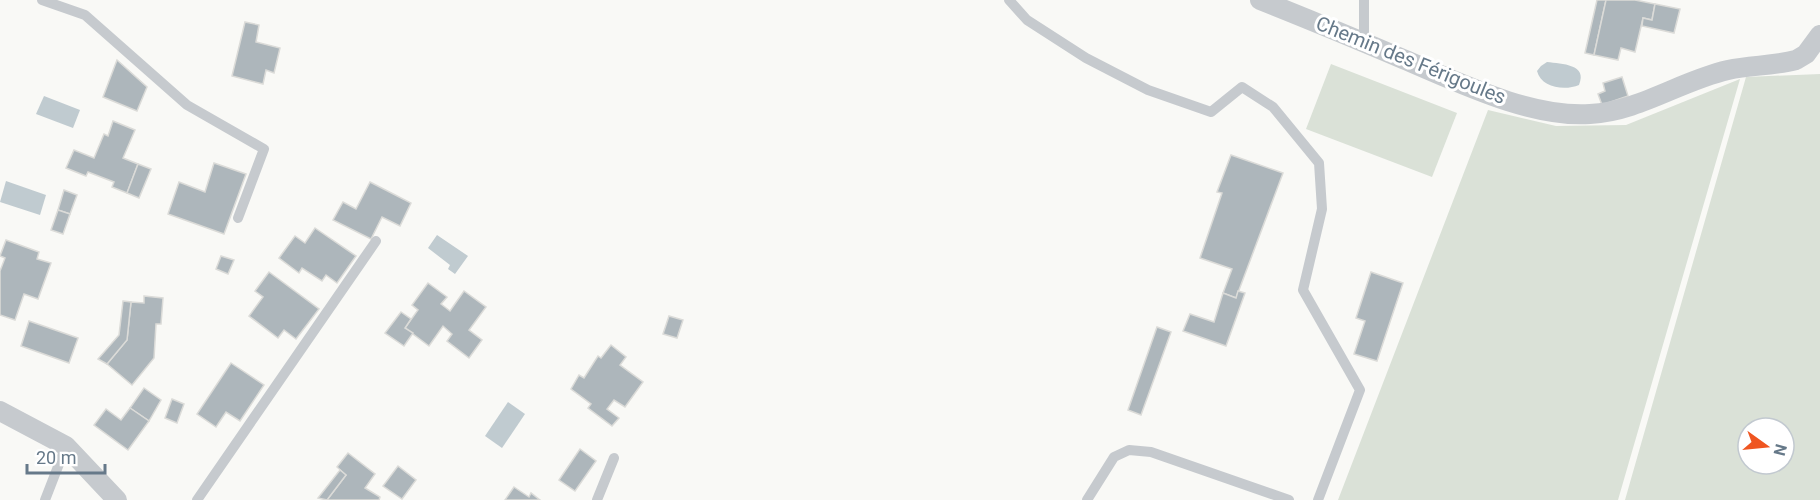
<svg xmlns="http://www.w3.org/2000/svg" width="1820" height="500" viewBox="0 0 1820 500" font-family="Roboto,sans-serif">
<rect width="100%" height="100%" fill="#f9f9f6"/>
<!-- green -->
<g fill="#dae1d7" fill-rule="evenodd">
<path d="M1331,64L1457,113L1432,177L1306,129Z"/>
<path d="M1820,74V500H1625L1746,77ZM1748,428H1784V464H1748Z"/>
<path d="M1740,79L1618,500H1338L1488,110L1556,126L1626,125Z"/>
</g>
<!-- water -->
<g fill="#c0cbd0">
<path d="M1547,62C1562,64 1588,64 1579,85C1565,91 1541,88 1537,71L1541,66Z"/>
<path d="M44,96L80,110L73,128L36,114Z"/>
<path d="M6,181L46,195L40,215L0,202Z"/>
<path d="M437,235L468,256L455,274L448,269L450,265L428,248Z"/>
<path d="M508,402L525,414L502,448L485,436Z"/>
</g>
<!-- building -->
<g fill="#adb6bb" stroke="#dbdbd8" stroke-width="1.5">
<path d="M1597,0H1606L1594,55L1585,53Z"/>
<path d="M1606,0H1635L1655,4L1652,20L1643,18L1635,52L1621,48L1618,60L1594,55Z"/>
<path d="M1655,4L1680,9L1674,33L1642,26L1643,18L1652,20Z"/>
<path d="M245,22L259,25L256,42L280,48L274,73L266,70L263,84L232,76Z"/>
<path d="M117,60L147,87L137,111L103,97Z"/>
<path d="M1622,77L1628,96L1602,105L1598,94L1605,91L1603,83Z"/>
<path d="M113,121L135,130L123,158L138,164L127,193L112,187L114,182L88,172L86,176L66,168L74,150L94,158L104,134L108,136Z"/>
<path d="M1231,155L1283,173L1236,298L1223,293L1232,269L1200,258L1222,193L1217,192Z"/>
<path d="M214,163L246,174L224,234L168,214L179,182L205,192Z"/>
<path d="M138,164L151,169L139,198L127,193Z"/>
<path d="M370,182L411,203L400,226L382,217L371,239L333,220L343,202L356,209Z"/>
<path d="M64,190L77,195L70,214L58,210Z"/>
<path d="M58,210L70,214L63,234L51,230Z"/>
<path d="M315,228L356,256L337,283L326,275L322,281L302,268L299,273L279,258L295,236L305,243Z"/>
<path d="M6,240L39,252L37,259L51,263L38,299L24,294L15,320L0,315V271L5,258L0,256Z"/>
<path d="M221,256L234,260L228,274L216,269Z"/>
<path d="M269,272L319,309L296,339L284,330L278,338L249,316L263,297L255,291Z"/>
<path d="M1371,272L1403,283L1377,361L1354,354L1365,321L1356,318Z"/>
<path d="M428,283L447,297L441,304L450,311L464,291L486,307L469,330L482,340L469,358L447,341L452,334L443,326L429,346L405,328L418,310L412,305Z"/>
<path d="M1238,291L1245,293L1226,346L1183,331L1190,314L1214,322L1223,293L1236,298Z"/>
<path d="M144,296L163,298L161,324H156L154,358L132,385L107,364L127,340L131,302L144,303Z"/>
<path d="M123,301L131,302L127,340L107,364L98,359L119,335Z"/>
<path d="M401,312L411,319L405,328L413,333L404,346L385,333Z"/>
<path d="M669,316L683,320L677,338L663,334Z"/>
<path d="M29,321L78,338L69,363L21,346Z"/>
<path d="M1157,327L1171,332L1141,415L1128,410Z"/>
<path d="M611,345L626,357L620,365L643,382L625,407L614,400L607,409L619,418L612,426L588,408L591,404L571,389L579,375L584,378L598,356L601,358Z"/>
<path d="M231,363L264,385L240,421L226,412L216,427L197,414Z"/>
<path d="M144,388L161,400L149,421L130,408Z"/>
<path d="M172,399L184,404L177,423L165,418Z"/>
<path d="M130,408L149,421L128,450L94,425L106,409L121,420Z"/>
<path d="M580,449L596,461L575,491L559,480Z"/>
<path d="M348,453L375,474L365,488L380,497L379,500H327L346,475L337,467Z"/>
<path d="M398,466L416,480L402,499L383,486Z"/>
<path d="M340,470L346,475L327,500L318,498Z"/>
<path d="M514,487L529,497L531,493L540,500H505Z"/>
</g>
<g fill="none" stroke-linecap="round" stroke-linejoin="round">
<!-- lane -->
<g stroke="#c6cace" stroke-width="10">
<path d="M42,0L85,15L187,105L264,149L238,218"/>
<path d="M1009,0L1027,20L1086,58L1148,90L1211,112L1242,87L1273,107L1319,163L1322,209L1303,290L1360,390L1318,500"/>
<path d="M1364,0V42"/>
<path d="M45,500L66,446"/>
<path d="M197,500L376,241"/>
<path d="M597,500L614,458"/>
<path d="M1087,500L1114,457L1129,450L1151,452L1289,500"/>
</g>
<!-- street -->
<g stroke="#c6cace" stroke-width="20">
<path d="M1260,0C1308,19 1356,39 1403,59C1458,82 1530,118 1590,114C1640,111 1680,81 1728,70C1751,65 1774,66 1796,60L1806,54L1820,35"/>
<path d="M0,411L66,446L117,500"/>
</g>
</g>
<g text-anchor="middle" dominant-baseline="central" stroke-width="6" stroke-linejoin="round" paint-order="stroke">
<!-- street labels -->
<g font-size="20" fill="#667989" stroke="#fff">
<text transform="translate(1411 60) rotate(22)">Chemin des Férigoules</text>
</g>
</g>
<!-- north arrow -->
<g transform="translate(1766 446) rotate(105)"><circle r="28" fill="#ffffff" stroke="#c2c9d0" stroke-width="1.5"/>
<path d="M0-4.5L10 22L0 15L-10 22Z" fill="#ef5520"/>
<text y="-9" font-size="16" font-weight="bold" text-anchor="middle" fill="#667989">N</text>
</g>
<!-- scale -->
<path d="M27 464v9h78v-9" fill="none" stroke="#667989" stroke-width="3"/>
<text x="36" y="464" font-size="18" fill="#667989" stroke="#ffffff" stroke-width="4.5" paint-order="stroke">20 m</text>
</svg>
